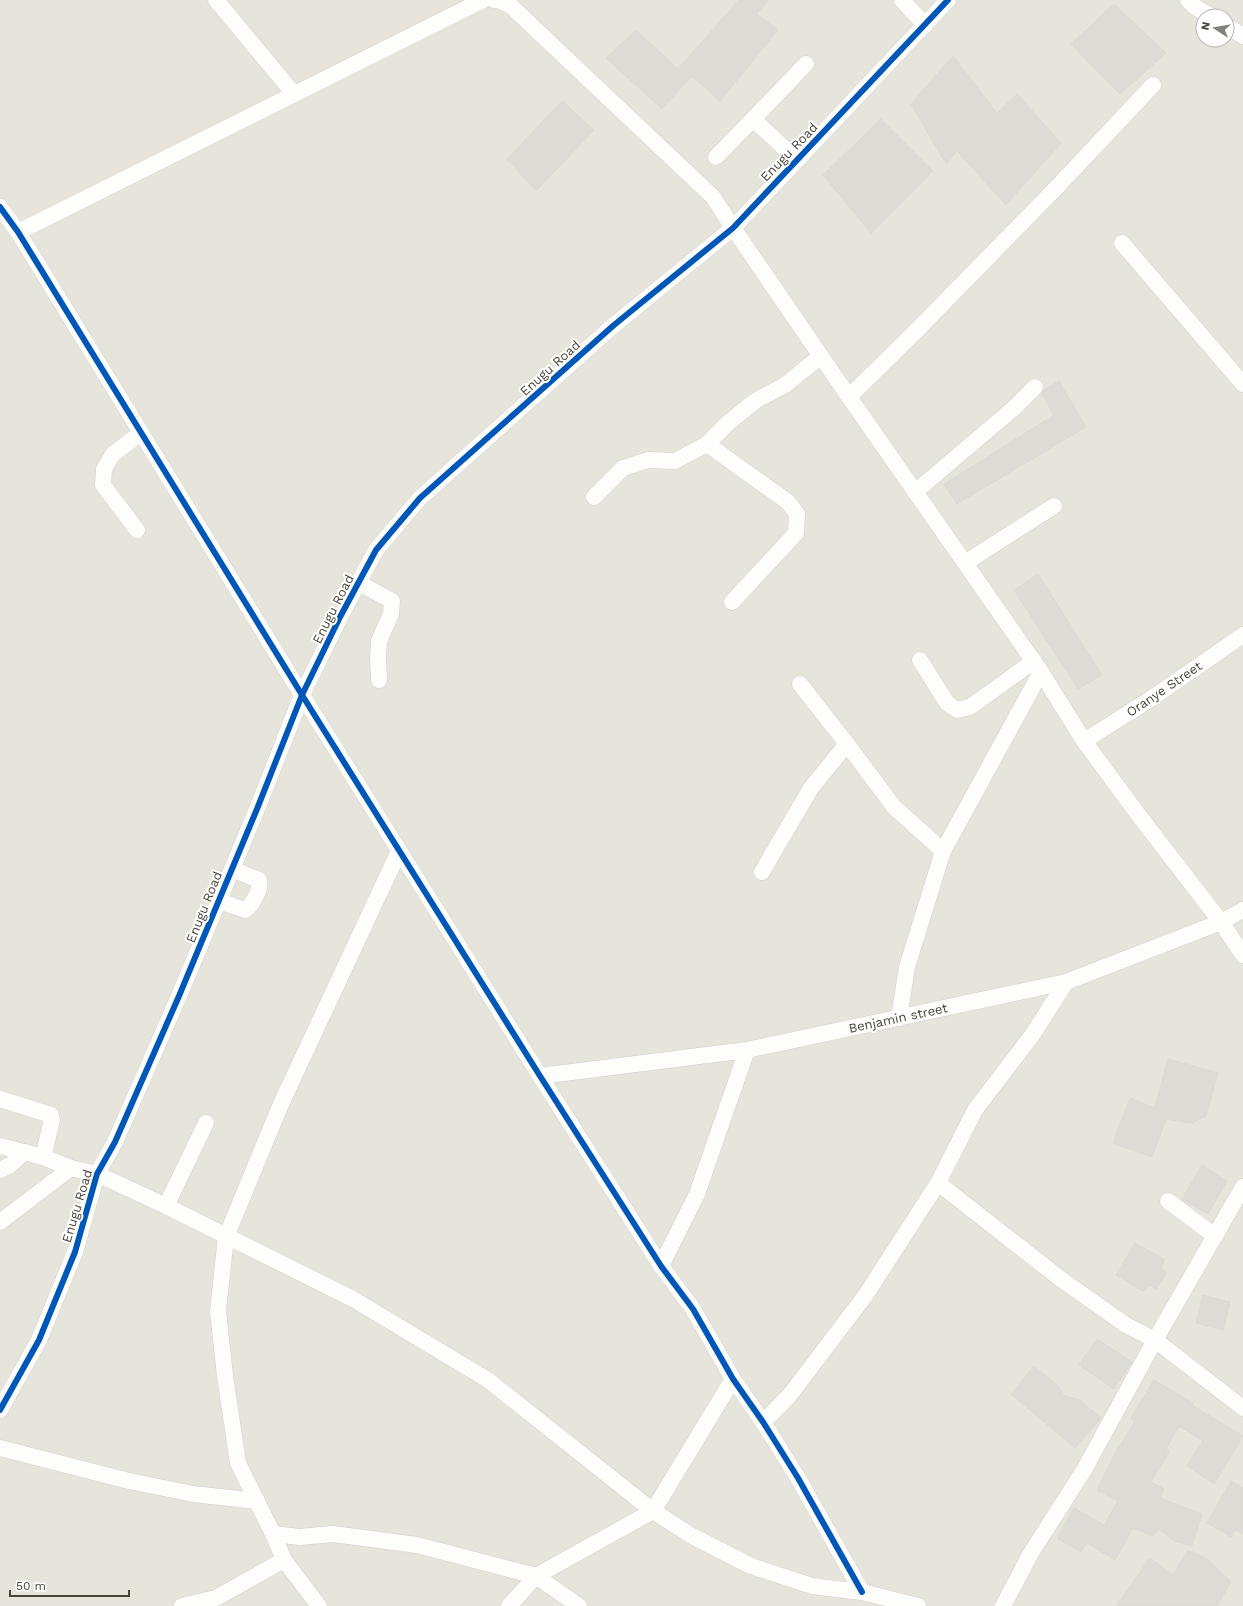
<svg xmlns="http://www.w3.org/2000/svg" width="1243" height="1606" viewBox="0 0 1243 1606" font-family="'Work Sans',sans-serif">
<rect width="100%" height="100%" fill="#f4f2ee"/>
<!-- residential -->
<path fill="#e7e4dc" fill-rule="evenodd" d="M0,0H1243V1606H0ZM1203,16H1227V40H1203Z"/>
<!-- building -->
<g fill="#dedbd6" stroke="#dcd9d4">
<path d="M739,0H769L756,14L778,30L720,101L692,76L662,109L606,58L636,30L678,69Z"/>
<path d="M1114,4L1166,53L1120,94L1071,44Z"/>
<path d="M953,56L997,113L1017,94L1061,143L1006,205L957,151L946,164L911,104Z"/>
<path d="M562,101L594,130L536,191L507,159Z"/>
<path d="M881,119L933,171L871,233L823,175Z"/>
<path d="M1059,381L1086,427L957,504L944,484L1054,415L1042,394L1044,390Z"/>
<path d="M1038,574L1102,675L1078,689L1014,590Z"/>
<path d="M1168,1059L1218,1073L1206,1116L1192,1123L1166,1119L1152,1157L1113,1143L1130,1098L1155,1108Z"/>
<path d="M1202,1165L1227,1181L1208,1214L1182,1199Z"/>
<path d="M1135,1243L1164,1259L1162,1268L1166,1273L1156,1289L1150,1285L1143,1291L1116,1275Z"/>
<path d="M1203,1295L1230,1302L1223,1330L1196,1323Z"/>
<path d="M1097,1339L1132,1362L1114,1389L1079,1365Z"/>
<path d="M1034,1366L1059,1387L1064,1396L1080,1400L1101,1418L1075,1448L1011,1394Z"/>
<path d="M1154,1380L1193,1403L1192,1405L1243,1436L1214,1484L1187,1466L1203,1441L1179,1426L1166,1449L1169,1452L1151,1482L1164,1489L1160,1498L1202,1514L1192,1546L1174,1541L1159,1529L1153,1536L1133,1528L1115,1560L1087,1543L1081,1552L1057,1538L1074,1508L1104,1525L1118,1501L1097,1490L1116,1452L1135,1421L1131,1418Z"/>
<path d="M1231,1481L1243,1488V1534L1235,1530L1231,1537L1207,1523Z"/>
<path d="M1188,1550L1207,1559L1231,1582L1217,1606H1116L1150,1558L1173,1575Z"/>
</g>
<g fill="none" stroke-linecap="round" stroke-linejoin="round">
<!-- minor casing -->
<g stroke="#d2d0cb" stroke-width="17">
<g id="minor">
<path d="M216,0L294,94"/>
<path d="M494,0L501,1L511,6L713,197L733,228L849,397L1041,672L1084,741L1137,813L1221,922L1243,955"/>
<path d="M902,0L925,25"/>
<path d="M1188,0L1195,7L1211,16"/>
<path d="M1227,26L1243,36"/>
<path d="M753,119L806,64"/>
<path d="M716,157L753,119L797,160"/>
<path d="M0,207L18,232L302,695L540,1076L661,1266L693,1309L733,1379L763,1422L798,1478L862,1592"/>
<path d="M18,232L483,0"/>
<path d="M1122,243L1243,384"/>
<path d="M849,397L917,330L1057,187L1153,85"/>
<path d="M707,444L788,502L797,514L796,533L732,602"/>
<path d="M915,492L1014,408L1035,387"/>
<path d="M594,497L623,468L648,460L675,461L707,444L728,423L755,401L785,385L821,356"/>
<path d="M137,530L103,485L104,469L113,454L141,433"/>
<path d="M965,563L1054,506"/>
<path d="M359,583L392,601L391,614L379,641L378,657L379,680"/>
<path d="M920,660L947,703L957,710L970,707L1034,661"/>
<path d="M800,684L847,744L894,807L943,851"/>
<path d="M1084,741L1149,700L1243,635"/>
<path d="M399,851L281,1104L226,1237L218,1311L225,1376L238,1463L273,1534L300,1537L333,1534L417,1545L536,1576L579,1606"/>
<path d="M762,872L811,788L847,744"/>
<path d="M219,901L245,910C252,906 262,888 259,880L232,869"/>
<path d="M899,1018L907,967L943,851L1041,672"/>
<path d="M540,1076L747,1050L1066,982L1221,922L1243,910"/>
<path d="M0,1099L51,1115L52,1120L43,1157"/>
<path d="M0,1146L43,1157L71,1168L97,1174L166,1206L353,1299L488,1380L653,1511L692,1536L751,1566L812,1586L862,1592L918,1606"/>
<path d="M0,1170L10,1165L25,1152"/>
<path d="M938,1183L1062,1280L1126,1325L1155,1340L1243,1408"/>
<path d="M1168,1201L1215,1236"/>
<path d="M166,1206L206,1123"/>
<path d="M0,1222L71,1168"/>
<path d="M661,1266L697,1194L747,1050"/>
<path d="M0,1410L39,1340L75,1252L97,1174L115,1142L179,996L257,809L302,695L340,617L376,550L420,498L614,325L733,228L948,0"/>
<path d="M763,1422L789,1396L865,1296L938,1183L975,1110L1033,1034L1066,982"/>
<path d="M0,1448L129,1481L193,1494L257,1501"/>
<path d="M273,1534L284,1560L319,1606"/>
<path d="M182,1606L216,1598L284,1560"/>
<path d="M509,1606L536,1576L653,1511L733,1379"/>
<path d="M1003,1606L1031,1553L1084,1470L1155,1340L1243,1187"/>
</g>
</g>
<!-- minor -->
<use href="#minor" stroke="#fdfdfc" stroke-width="16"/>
<!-- cycleway casing -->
<g stroke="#fff" stroke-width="8">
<g id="cycleway">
<path d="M0,207L18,232L302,695L540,1076L661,1266L693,1309L733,1379L763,1422L798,1478L862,1592"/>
<path d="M0,1410L39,1340L75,1252L97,1174L115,1142L179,996L257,809L302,695L340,617L376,550L420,498L614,325L733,228L948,0"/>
</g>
</g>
<!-- cycleway -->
<use href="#cycleway" stroke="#0057b8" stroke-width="6"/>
</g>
<g text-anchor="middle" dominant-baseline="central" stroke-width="4" stroke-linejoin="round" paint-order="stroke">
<!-- street labels -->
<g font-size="13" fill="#4b4439" stroke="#fff">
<text transform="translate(789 152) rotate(-46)">Enugu Road</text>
<text transform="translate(550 368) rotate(-42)">Enugu Road</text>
<text transform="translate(333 609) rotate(-63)">Enugu Road</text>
<text transform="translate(1164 689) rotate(-34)">Oranye Street</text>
<text transform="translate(204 907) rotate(-68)">Enugu Road</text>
<text transform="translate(898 1018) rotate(-12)">Benjamin street</text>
<text transform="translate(77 1206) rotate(-73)">Enugu Road</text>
</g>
</g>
<!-- north arrow -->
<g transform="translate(1215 28) rotate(282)"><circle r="19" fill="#ffffff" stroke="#b7b4b0"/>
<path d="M0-3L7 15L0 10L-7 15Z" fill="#868178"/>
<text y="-6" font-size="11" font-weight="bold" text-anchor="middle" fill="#4b4439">N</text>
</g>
<!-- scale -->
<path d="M10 1590v6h119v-6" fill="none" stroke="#4b4439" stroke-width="2"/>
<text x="16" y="1590" font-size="12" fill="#4b4439" stroke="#ffffff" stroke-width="3" paint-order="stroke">50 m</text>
</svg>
